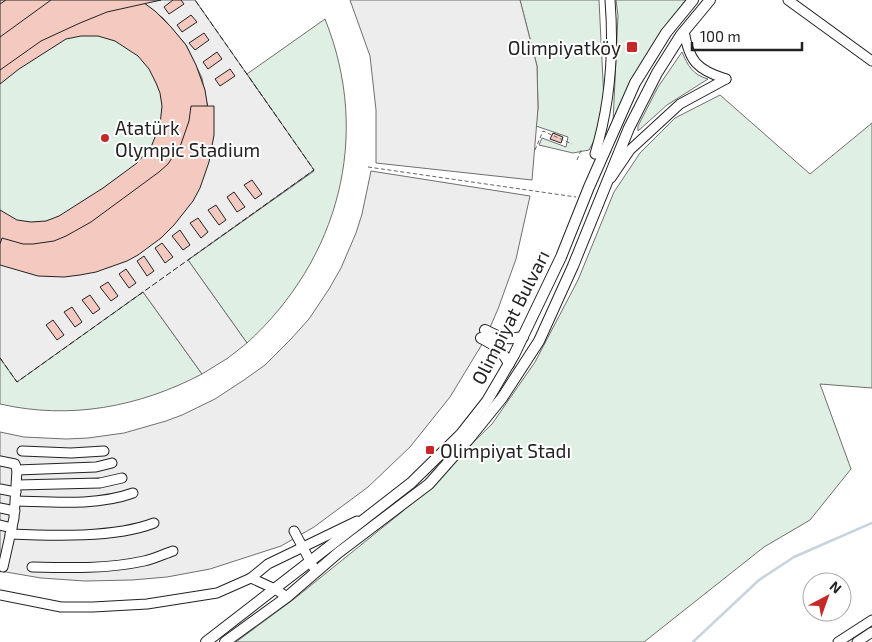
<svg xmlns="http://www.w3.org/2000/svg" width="872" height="642" viewBox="0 0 872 642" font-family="'Exo 2',sans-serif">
<rect width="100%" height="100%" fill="#fff"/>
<!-- green -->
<g fill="#e0efe3" stroke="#6f6f6f">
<path d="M0,0H140L163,18L186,45L202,78L209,114L0,261Z"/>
<path d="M520,0H599L604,101L596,137L589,150L573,153L539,145L542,138L566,147L568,137L536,126L538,108L537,66Z"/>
<path d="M616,0H686L673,16L638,71L613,122L618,16Z"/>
<path d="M325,19C372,136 339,259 247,343L188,260L314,171L247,74Z"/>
<path d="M682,52C688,66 693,75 708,79L667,105L638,131V126L658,87Z"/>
<path d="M720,95L810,174L872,123V388L820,384L851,469L810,520L764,547L644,642H236L294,599L403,511L492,424L535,362L578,280L614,192L640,153L675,118Z"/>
<path d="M143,292L202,374C139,407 70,420 0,404V358L17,381Z"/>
</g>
<!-- parking -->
<g fill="#ededed" stroke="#6f6f6f">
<path d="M140,0H195L314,170L188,260L247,343L228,358L202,374L143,292L17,382L0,358V261L209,114L202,78L186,45L163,18Z"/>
<path d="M350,0H520L537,66L538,108L532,180L376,163V110L370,56Z"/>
<path d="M371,171L530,196L516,259L498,309L484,341L450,397L410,447L368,487L314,527L281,546L210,569L167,577L132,580L85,581L41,578L0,571V432L24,437L66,439L88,438L124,433L166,421L182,415L215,399L244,380L265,365L291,339L309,319L329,289L341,268L356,233L362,214Z"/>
</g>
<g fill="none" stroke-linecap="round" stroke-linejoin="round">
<!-- stream -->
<path stroke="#c7d3dd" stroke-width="2.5" d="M693,642L759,580L794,557L872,523"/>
</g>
<!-- building -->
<g fill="#f3c9c0" stroke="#222">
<path d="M0,0H140L155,11L171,27L186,45L196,65L205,90L210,122L209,146L201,177L188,204L170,228L147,247L126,260L96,271L63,275L35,272L0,261V210L17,220L31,222L46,221L59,216L103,188L137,163L151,147L160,125L162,106L160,93L156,83L149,69L138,56L115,41L98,36H81L66,39L19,69L0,84Z"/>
<path d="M0,0H161L107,12L80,23L41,41L0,70Z"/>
<path d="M6,0H51L0,37V4Z"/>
<path d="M173,0H181L184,4L169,14L164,7Z"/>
<path d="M191,15L197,22L182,32L177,25Z"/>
<path d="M204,33L209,40L195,50L189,43Z"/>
<path d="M217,52L222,59L208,69L203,62Z"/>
<path d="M230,69L235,76L220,86L215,79Z"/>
<path d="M191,106H214V135L209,162L200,188L193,201L174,225L161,238L138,255L127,261L96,272L80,275L64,277L38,276L0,265V244L2,238L23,244H33L54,241L66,236L91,222L159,172L168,164L181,144L189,121Z"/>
<path d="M553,133L563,137L561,143L550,139Z"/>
<path d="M252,180L262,194L255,199L244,185Z"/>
<path d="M234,192L245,207L237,212L227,197Z"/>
<path d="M216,205L226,220L219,225L208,210Z"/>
<path d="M198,218L208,232L201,238L190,223Z"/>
<path d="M180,230L190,245L183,250L172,236Z"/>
<path d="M162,243L173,257L165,263L155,248Z"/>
<path d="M144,256L154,271L147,276L137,261Z"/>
<path d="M126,269L136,283L129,288L119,274Z"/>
<path d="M108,282L118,296L111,301L100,287Z"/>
<path d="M90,295L100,309L93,314L82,300Z"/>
<path d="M72,307L82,322L75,327L64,312Z"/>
<path d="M53,320L64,335L57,340L46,325Z"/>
</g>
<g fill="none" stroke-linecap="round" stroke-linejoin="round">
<!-- minor casing -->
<g stroke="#222" stroke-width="11">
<g id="minor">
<path d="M788,0L872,61"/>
<path d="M684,31C689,61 697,70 726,79"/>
<path d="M595,154C610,105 614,51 610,0"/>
<path d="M611,178L630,150L680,104L726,79"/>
<path d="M22,451L71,453L104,451"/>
<path d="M0,461L15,464L17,470L14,518L3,567"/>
<path d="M17,470L96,467L112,463"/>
<path d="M17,485L100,483L122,478"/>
<path d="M0,489L16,492"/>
<path d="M16,501C54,502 97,506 133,493"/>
<path d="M0,508L15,511"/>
<path d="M0,525L12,528"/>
<path d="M294,531L316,572"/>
<path d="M10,534C53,536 115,538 154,523"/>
<path d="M32,567C69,568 108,569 144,561C154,559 164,554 173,551"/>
<path d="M251,578L275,589L287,597"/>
<path d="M0,595L61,607H93L147,604L217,593L251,578L268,564L357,521"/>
<path d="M838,642L872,620"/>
<path d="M857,642L872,632"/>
</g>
</g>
<!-- major casing -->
<g stroke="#222" stroke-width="12">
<g id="major">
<path d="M485,330C500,338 506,340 523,337"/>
<path d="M481,338C495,345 502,350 509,364"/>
<path d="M206,642L411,483L461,434L487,401L514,355L561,257L589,187L635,83L666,33L693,0"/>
<path d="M225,642L287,597L338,553L429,484L468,440L502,398L539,341L573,266L629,128L657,73L681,35L710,0"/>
</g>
</g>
<!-- path -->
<g stroke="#646464" stroke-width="1" stroke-dasharray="4 2.5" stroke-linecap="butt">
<path d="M535,150L543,131L572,144"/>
<path d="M577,160L582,148"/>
<path d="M368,167L576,197"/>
</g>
<!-- minor -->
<use href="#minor" stroke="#fff" stroke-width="9"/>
<!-- major -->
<use href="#major" stroke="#fff" stroke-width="10"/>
<!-- fence -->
<path stroke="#222" stroke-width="1" stroke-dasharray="6 2.5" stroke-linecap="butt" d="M0,358L17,382L314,170L195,0"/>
</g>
<!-- markers -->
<g fill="#c62828" stroke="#fff" stroke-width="2">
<rect x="626" y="41" width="12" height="12" rx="2.5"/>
<circle cx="105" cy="138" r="5"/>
<rect x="425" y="445" width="10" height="10" rx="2.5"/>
</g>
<g text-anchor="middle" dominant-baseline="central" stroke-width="4" stroke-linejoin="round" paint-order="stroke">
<!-- poi labels -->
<g font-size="19" fill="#222" stroke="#fff" text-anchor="start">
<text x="621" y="47" text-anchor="end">Olimpiyatköy</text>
<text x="115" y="127">Atatürk<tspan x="115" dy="22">Olympic Stadium</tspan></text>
<text x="440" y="450">Olimpiyat Stadı</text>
</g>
<!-- street labels -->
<g font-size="19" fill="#222" stroke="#fff">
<text transform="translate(510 317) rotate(-63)">Olimpiyat Bulvarı</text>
</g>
</g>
<!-- north arrow -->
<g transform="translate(827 597) rotate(41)"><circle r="24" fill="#ffffff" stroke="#a7a7a7"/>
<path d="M0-4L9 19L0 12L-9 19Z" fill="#c62828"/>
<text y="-8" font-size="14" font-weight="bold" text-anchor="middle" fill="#222222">N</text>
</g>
<!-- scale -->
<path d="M692 42v8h110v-8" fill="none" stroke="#222222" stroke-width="2.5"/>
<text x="700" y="42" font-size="15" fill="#222222" stroke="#ffffff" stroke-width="4" paint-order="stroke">100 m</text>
</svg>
